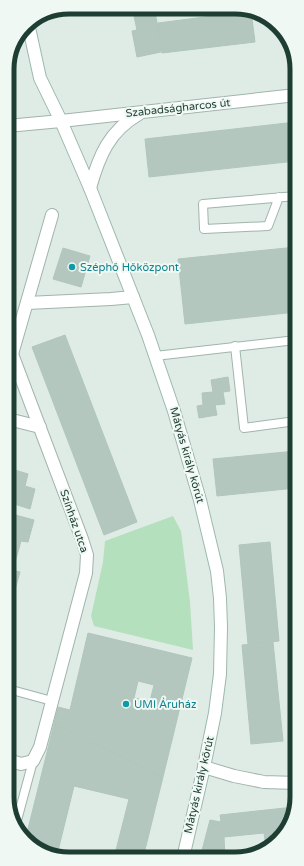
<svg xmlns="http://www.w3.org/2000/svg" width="304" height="866" viewBox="0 0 304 866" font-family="'Varela Round',sans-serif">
<rect width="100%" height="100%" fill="#dfece5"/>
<!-- green -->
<path fill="#b5e0be" d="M173,516L181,531L190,602L193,650L94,626L91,616L103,562L105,541Z"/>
<!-- building -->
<g fill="#b4c7be" stroke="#b0c6bc" fill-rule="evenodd">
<path d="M132,7L154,8L158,27L161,52L137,57L132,31L137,30Z"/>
<path d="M251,11L255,42L162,53L158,23Z"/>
<path d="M296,122V161L149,177L145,139Z"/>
<path d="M296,247V312L185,324L178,259Z"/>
<path d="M63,248L90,256L81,287L53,279Z"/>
<path d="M65,335L137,522L104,535L32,347Z"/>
<path d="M228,377L230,391L223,392L225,404L215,405L217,415L199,418L197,406L203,405L202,393L213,392L211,380Z"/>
<path d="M296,451V488L217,496L213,459Z"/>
<path d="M8,468L28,474L25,486L35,489L30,509L8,502Z"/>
<path d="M8,513L34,520L28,542L21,541L16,559L8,557Z"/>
<path d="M270,542L279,641L248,644L239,545Z"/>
<path d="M8,569L20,572L8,614Z"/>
<path d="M88,633L192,658L163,777L54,724L58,707L70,710ZM138,681L154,685L150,701L134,698Z"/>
<path d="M273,642L283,741L251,744L242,645Z"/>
<path d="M54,724L163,777L143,858H114L129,799L74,786L57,855L68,858H57L25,841Z"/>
<path d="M294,807L282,838L266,847L264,833L224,837L225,858H200L210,820L221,822L220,815Z"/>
</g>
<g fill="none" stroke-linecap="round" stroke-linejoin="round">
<!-- service casing -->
<g stroke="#a1b4ac" stroke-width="10">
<g id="service">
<path d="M279,197L268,226L204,229L203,204L296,196"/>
<path d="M235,346L244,428L296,421"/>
<path d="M155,356L296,340"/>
<path d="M8,689L52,701"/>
<path d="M16,824L33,761"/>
</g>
</g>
<!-- minor casing -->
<g stroke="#a1b4ac" stroke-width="14">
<g id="minor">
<path d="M7,126L61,121L296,95"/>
<path d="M90,188C99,156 109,131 139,114"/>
<path d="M27,303L111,299L133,297"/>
<path d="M8,368L52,215"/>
<path d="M8,419L40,427"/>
<path d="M8,760L21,764L33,761L40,747L86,573L87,555L82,539L12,354"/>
<path d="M204,767L234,776L264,782L297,783"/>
</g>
</g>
<!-- secondary casing -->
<g stroke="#9cb9ad" stroke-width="14">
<path id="secondary" d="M28,23L40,78L61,121L90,188L148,335L174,411L200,500L217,571L220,598L221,627L220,674L215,713L204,767L183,858"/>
</g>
<!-- service -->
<use href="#service" stroke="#fff" stroke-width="8"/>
<!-- minor -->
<use href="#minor" stroke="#fff" stroke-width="12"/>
<!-- secondary -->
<use href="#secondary" stroke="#fff" stroke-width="12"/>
</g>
<!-- markers -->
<g fill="#0f9aa8" stroke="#eff8f3" stroke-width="1.5">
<circle cx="72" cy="267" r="4"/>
<circle cx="126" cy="704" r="4"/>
</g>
<g text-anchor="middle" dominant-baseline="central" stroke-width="4" stroke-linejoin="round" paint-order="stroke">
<!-- street labels -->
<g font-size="11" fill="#1e3e33" stroke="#eff8f3">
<text transform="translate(178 108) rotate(-6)">Szabadságharcos út</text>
<text transform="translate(187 455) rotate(74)">Mátyás király körút</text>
<text transform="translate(74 521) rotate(71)">Színház utca</text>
<text transform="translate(199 785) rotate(-77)">Mátyás király körút</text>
</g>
<!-- culture labels -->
<g font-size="11" fill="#0d838f" stroke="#eff8f3" text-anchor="start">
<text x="80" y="267">Széphő Hőközpont</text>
<text x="134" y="704">UMI Áruház</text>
</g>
</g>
<!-- crop -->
<path d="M0 0H304V866H0ZM69 14H235A55 55 0 0 1 290 69V797A55 55 0 0 1 235 852H69A55 55 0 0 1 14 797V69A55 55 0 0 1 69 14Z" fill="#eff8f3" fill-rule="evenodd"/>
<path fill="none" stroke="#1e3e33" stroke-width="5" d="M69 14H235A55 55 0 0 1 290 69V797A55 55 0 0 1 235 852H69A55 55 0 0 1 14 797V69A55 55 0 0 1 69 14Z"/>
</svg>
